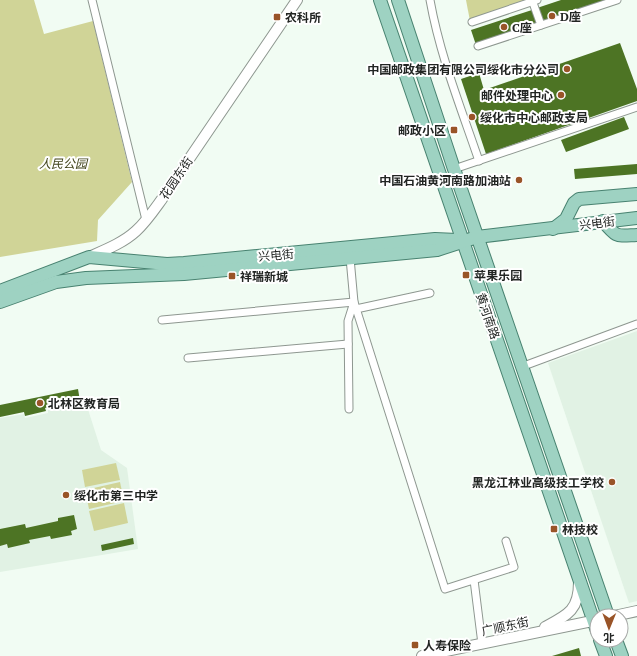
<svg xmlns="http://www.w3.org/2000/svg" width="637" height="656" viewBox="0 0 637 656" font-family="'PT Serif','Noto Sans SC',serif">
<rect width="100%" height="100%" fill="#f1fcf3"/>
<!-- built -->
<g fill="#e1f2e4">
<path d="M637,331V601L629,603L548,363Z"/>
<path d="M85,400L101,450L127,468L138,549L0,572V418L24,414L25,418L48,413V409Z"/>
</g>
<!-- green -->
<g fill="#d0d497">
<path d="M0,0H34L44,34L93,21L132,182L98,220L97,241L0,257Z"/>
<path d="M466,0H527L470,21Z"/>
<path d="M116,463L120,480L85,487L82,470Z"/>
<path d="M120,482L124,501L89,509L85,490Z"/>
<path d="M124,503L128,523L94,531L89,511Z"/>
</g>
<!-- building -->
<g fill="#4d7424">
<path d="M561,0H611L542,23L537,8Z"/>
<path d="M532,10L537,24L476,45L471,30Z"/>
<path d="M620,43L637,89V101L486,154L461,79L479,73L484,90Z"/>
<path d="M624,117L629,129L566,152L561,140Z"/>
<path d="M637,164V174L575,179L574,169Z"/>
<path d="M78,389L80,401L45,408L46,411L25,416L24,412L0,417V405Z"/>
<path d="M74,515L77,529L71,531L72,535L51,539L50,536L29,540L30,543L8,548L7,544L0,546V529L25,524L26,528L58,521V518Z"/>
<path d="M133,538L134,544L102,551L101,545Z"/>
<path d="M579,648L581,656H552Z"/>
</g>
<g fill="none" stroke-linecap="round" stroke-linejoin="round">
<!-- street casing -->
<g stroke="#8e9790" stroke-width="9">
<g id="street">
<path d="M92,0L146,220"/>
<path d="M430,0C440,56 461,108 479,161"/>
<path d="M532,0L541,25"/>
<path d="M472,22L537,0"/>
<path d="M478,46L617,0"/>
<path d="M454,169L637,107"/>
<path d="M350,258L354,302L445,589L514,567L506,541"/>
<path d="M356,309L430,293"/>
<path d="M162,320L354,302L348,321L349,409"/>
<path d="M188,358L348,344"/>
<path d="M521,367L637,324"/>
<path d="M474,580L482,644"/>
</g>
</g>
<!-- secondary casing -->
<g stroke="#8e9790" stroke-width="12">
<g id="secondary">
<path d="M89,257C105,250 123,243 136,231C146,222 154,210 162,199L297,0"/>
<path d="M614,616L637,611"/>
<path d="M545,627C568,615 579,610 579,582"/>
<path d="M422,656L597,620"/>
</g>
</g>
<!-- primary casing -->
<g stroke="#488270" stroke-width="14">
<g id="primary">
<path d="M380,0C453,210 524,421 597,631"/>
<path d="M398,0L454,169L608,616"/>
<path d="M603,221C617,238 616,236 637,235"/>
<path d="M553,229L566,219L574,203L579,199L637,194"/>
<path d="M0,291L89,257L167,264L184,263L435,239L457,240"/>
<path d="M0,302L56,282L86,278L184,274L437,250L477,237L637,218"/>
<path d="M600,640L606,656"/>
<path d="M616,640L622,656"/>
</g>
</g>
<!-- street -->
<use href="#street" stroke="#fff" stroke-width="7"/>
<!-- secondary -->
<use href="#secondary" stroke="#fff" stroke-width="10"/>
<!-- primary -->
<use href="#primary" stroke="#9ed2c2" stroke-width="12"/>
</g>
<!-- markers -->
<g fill="#995428" stroke="#fff" stroke-width="1.5">
<circle cx="552" cy="16" r="4"/>
<rect x="273" y="13" width="8" height="8" rx="2"/>
<circle cx="504" cy="27" r="4"/>
<circle cx="567" cy="69" r="4"/>
<circle cx="561" cy="95" r="4"/>
<circle cx="472" cy="117" r="4"/>
<rect x="450" y="126" width="8" height="8" rx="2"/>
<circle cx="519" cy="180" r="4"/>
<rect x="462" y="271" width="8" height="8" rx="2"/>
<rect x="228" y="272" width="8" height="8" rx="2"/>
<circle cx="40" cy="403" r="4"/>
<circle cx="612" cy="482" r="4"/>
<circle cx="66" cy="495" r="4"/>
<rect x="550" y="525" width="8" height="8" rx="2"/>
<rect x="411" y="641" width="8" height="8" rx="2"/>
</g>
<g text-anchor="middle" dominant-baseline="central" stroke-width="4" stroke-linejoin="round" paint-order="stroke">
<!-- poi labels -->
<g font-size="12" font-weight="bold" fill="#222523" stroke="#fff" text-anchor="start">
<text x="560" y="16">D座</text>
<text x="285" y="17">农科所</text>
<text x="512" y="27">C座</text>
<text x="559" y="69" text-anchor="end">中国邮政集团有限公司绥化市分公司</text>
<text x="553" y="95" text-anchor="end">邮件处理中心</text>
<text x="480" y="117">绥化市中心邮政支局</text>
<text x="446" y="130" text-anchor="end">邮政小区</text>
<text x="511" y="180" text-anchor="end">中国石油黄河南路加油站</text>
<text x="474" y="275">苹果乐园</text>
<text x="240" y="276">祥瑞新城</text>
<text x="48" y="403">北林区教育局</text>
<text x="604" y="482" text-anchor="end">黑龙江林业高级技工学校</text>
<text x="74" y="495">绥化市第三中学</text>
<text x="562" y="529">林技校</text>
<text x="423" y="645">人寿保险</text>
</g>
<!-- park labels -->
<g font-size="12" font-style="italic" fill="#42441c" stroke="#fff">
<text x="63" y="163">人民公园</text>
</g>
<!-- street labels -->
<g font-size="12" fill="#222523" stroke="#fff">
<text transform="translate(176 178) rotate(-56)">花园东街</text>
<text transform="translate(597 223) rotate(-7)">兴电街</text>
<text transform="translate(276 255) rotate(-5)">兴电街</text>
<text transform="translate(488 316) rotate(71)">黄河南路</text>
<text transform="translate(505 626) rotate(-12)">广顺东街</text>
</g>
</g>
<!-- north arrow -->
<g transform="translate(609 628) rotate(181)"><circle r="19" fill="#ffffff" stroke="#a7a8a7"/>
<path d="M0-3L7 15L0 10L-7 15Z" fill="#995428"/>
<text y="-6" font-size="11" font-weight="bold" text-anchor="middle" fill="#222523">北</text>
</g>
</svg>
